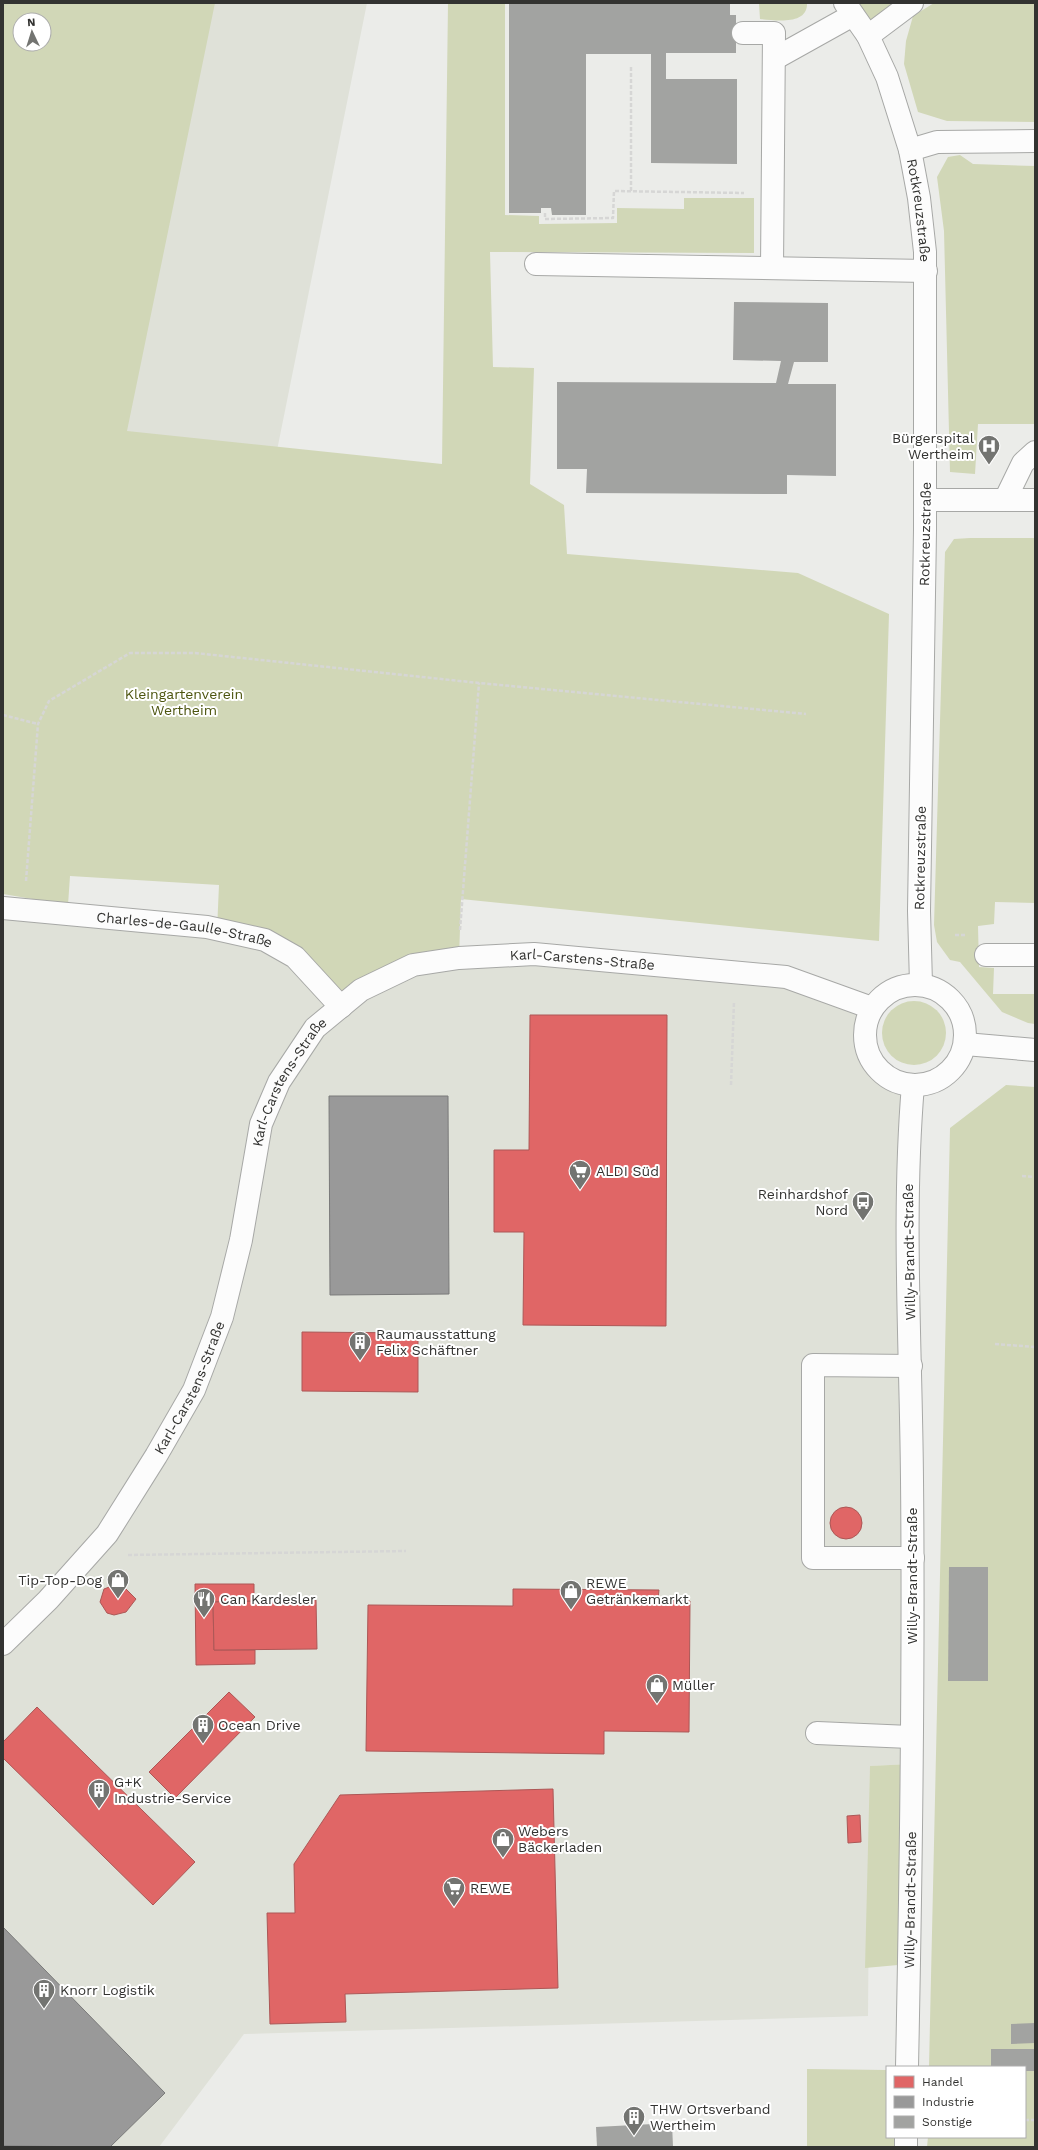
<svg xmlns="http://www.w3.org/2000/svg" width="1038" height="2150" viewBox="0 0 1038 2150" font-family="'Work Sans',sans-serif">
<rect width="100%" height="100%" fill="#ebece9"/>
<!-- built -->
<g fill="#dfe1d8" fill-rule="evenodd">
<path d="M3,3H367L261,530L3,492ZM20,20H44V44H20Z"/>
<path d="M3,908L207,927L361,990L459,958L786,977L872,1008L866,1019L865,1029L864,1037L868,1054L877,1069L884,1075L900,1083L913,1085L910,1764L870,1766L868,2016L244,2034L159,2147H3Z"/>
</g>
<!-- green -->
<g fill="#d1d7b7" fill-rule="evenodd">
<path d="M3,3H215L127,431L442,464L448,3H505V215L539,216V224L617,223V208L684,209V198H754V253L490,252L493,367L534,368L530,484L564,505L567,554L798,573L889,614L879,941L461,899L459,958L413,965L341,1007L295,957L217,930L219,885L70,876L68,905L3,894ZM20,20H44V44H20Z"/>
<path d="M759,3H807C808,26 774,20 760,19Z"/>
<path d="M845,3H912L868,36Z"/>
<path d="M934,3H1035V122L947,121L918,112L904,64L906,41L913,16Z"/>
<path d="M960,155L973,164L1035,166V424H978L975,474L950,472L944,231L937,177L948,157Z"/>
<path d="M970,538H1035V903L995,902L994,924L978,926L979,967L994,968L993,994H1035V1024L1028,1023L1002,1012L960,962L950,960L937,942L934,925L945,552L954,539Z"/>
<circle cx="914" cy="1033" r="32"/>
<path d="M1006,1085L1035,1087V2147H927L928,2137H1025V2067H929L950,1128Z"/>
<path d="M910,1764L909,1964L865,1968L870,1766Z"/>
<path d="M807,2069L887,2070V2137H906V2147H807Z"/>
</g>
<!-- shops -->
<g fill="#e06666" stroke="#ac5756">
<path d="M530,1015H667L666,1326L523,1325L524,1232H494V1150H529Z"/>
<path d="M302,1332L418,1333V1392L302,1391Z"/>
<circle cx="846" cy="1523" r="16"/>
<path d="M117,1584L123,1586L136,1599L126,1612L114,1615L107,1613L100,1602L104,1589Z"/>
<path d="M195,1584H254V1601L213,1602L214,1650H255V1664L196,1665Z"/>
<path d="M513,1589L659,1590L658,1600L690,1601L689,1732L604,1731V1754L366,1751L368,1605L513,1606Z"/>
<path d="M316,1600L317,1649L214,1650L213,1602Z"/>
<path d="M229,1692L255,1717L175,1798L149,1772Z"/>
<path d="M37,1707L195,1862L153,1905L3,1758V1742Z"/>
<path d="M553,1789L558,1988L345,1994L346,2022L270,2024L267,1913H295L294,1864L340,1795Z"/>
<path d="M860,1815L861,1842L848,1843L847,1816Z"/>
</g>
<!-- industry -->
<g fill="#999" stroke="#7a7a7a">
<path d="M329,1096H448L449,1294L330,1295Z"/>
<path d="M3,1927L165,2093L110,2147L3,2146Z"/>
</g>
<!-- building -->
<g fill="#a2a3a1">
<path d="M509,3H730V15H736V53H666V79H737V164L651,163V54H586V215H552L551,208H541V213H509Z"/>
<path d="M734,302L828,303V362H794L788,384H836V476L787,475V494L586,493L587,469H557V382L776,383L781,361L733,360Z"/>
<path d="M949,1567H988V1681H948Z"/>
<path d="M1035,2023V2043L1011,2044V2024Z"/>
<path d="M991,2049H1035V2071H1025V2067H991Z"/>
<path d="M672,2123L673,2147H597L596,2127Z"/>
</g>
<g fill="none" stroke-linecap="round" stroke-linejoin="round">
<!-- minor casing -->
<g stroke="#a7a8a6" stroke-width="24">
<g id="minor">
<path id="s1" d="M845,3L868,36L887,77L910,150L919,198L925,252V530L919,911L921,984"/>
<path d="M743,33H774L772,268"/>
<path d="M868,36L912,3"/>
<path d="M774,59L853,15"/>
<path d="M910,150L937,142L1035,141"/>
<path d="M536,264L926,271"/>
<path d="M925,500H1035"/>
<path d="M1005,500L1023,463L1035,452"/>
<path id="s2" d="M3,908L207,927L265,940L295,957L341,1007"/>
<path d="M986,955H1035"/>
<circle cx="915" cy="1035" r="50"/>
<path d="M965,1044L1035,1050"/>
<path d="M911,1366L813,1365V1558H913"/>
<path id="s3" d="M3,1644L48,1600L107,1534L156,1456L194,1390L222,1317L241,1240L261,1124L279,1082L315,1028L361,990L413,965L459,958L534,954L786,977L872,1008"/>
<path d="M817,1733L910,1737"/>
<path id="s4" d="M907,2067C911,1871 914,1675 912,1480C911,1348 902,1216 913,1085"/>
<path d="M906,2147V2137"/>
</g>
</g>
<!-- path -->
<g stroke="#d6d6d5" stroke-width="2.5" stroke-dasharray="4 2" stroke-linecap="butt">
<path d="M631,191V65"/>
<path d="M545,213V219L613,218L614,191L744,193"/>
<path d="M3,715L38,724"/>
<path d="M26,881L38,724L49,701L130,653H195L479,683L806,714"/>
<path d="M460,930L479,683"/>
<path d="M955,935H966"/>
<path d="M731,1085L734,1002"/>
<path d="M1022,1176L1035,1177"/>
<path d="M995,1344L1035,1347"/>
<path d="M128,1555L406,1551"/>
<path d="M1025,2120H1035"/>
</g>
<!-- minor -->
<use href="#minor" stroke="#fcfcfc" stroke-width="22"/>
</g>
<!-- icons -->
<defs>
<g id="hospital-pin" transform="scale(1.15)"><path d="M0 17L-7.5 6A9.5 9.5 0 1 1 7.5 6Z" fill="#737471" stroke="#fff"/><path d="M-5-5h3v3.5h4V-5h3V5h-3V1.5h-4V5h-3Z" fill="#fff"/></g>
<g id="supermarket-pin" transform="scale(1.15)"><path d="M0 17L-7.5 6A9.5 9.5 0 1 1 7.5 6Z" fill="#737471" stroke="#fff"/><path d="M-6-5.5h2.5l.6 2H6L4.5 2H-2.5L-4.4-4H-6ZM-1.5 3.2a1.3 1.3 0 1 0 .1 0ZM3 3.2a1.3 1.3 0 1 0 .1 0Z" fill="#fff"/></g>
<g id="bus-pin" transform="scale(1.15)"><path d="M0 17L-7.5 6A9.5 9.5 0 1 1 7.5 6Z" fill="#737471" stroke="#fff"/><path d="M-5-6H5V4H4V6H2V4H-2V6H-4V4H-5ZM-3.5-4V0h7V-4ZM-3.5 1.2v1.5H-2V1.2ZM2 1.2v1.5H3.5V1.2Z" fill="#fff"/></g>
<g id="building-pin" transform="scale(1.15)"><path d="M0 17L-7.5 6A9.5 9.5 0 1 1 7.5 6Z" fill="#737471" stroke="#fff"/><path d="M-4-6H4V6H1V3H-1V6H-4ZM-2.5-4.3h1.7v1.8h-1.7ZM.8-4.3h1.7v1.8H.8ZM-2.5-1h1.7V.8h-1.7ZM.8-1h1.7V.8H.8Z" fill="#fff"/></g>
<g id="shop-pin" transform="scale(1.15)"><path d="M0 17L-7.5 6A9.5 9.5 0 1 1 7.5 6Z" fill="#737471" stroke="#fff"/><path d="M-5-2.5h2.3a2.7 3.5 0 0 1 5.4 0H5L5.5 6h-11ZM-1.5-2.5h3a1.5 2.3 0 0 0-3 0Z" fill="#fff"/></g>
<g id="restaurant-pin" transform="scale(1.15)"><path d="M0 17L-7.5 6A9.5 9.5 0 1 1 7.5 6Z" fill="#737471" stroke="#fff"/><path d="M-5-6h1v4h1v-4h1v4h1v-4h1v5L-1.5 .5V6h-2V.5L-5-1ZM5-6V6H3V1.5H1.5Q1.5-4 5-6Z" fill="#fff"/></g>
</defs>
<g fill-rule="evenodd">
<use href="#hospital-pin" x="989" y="446"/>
<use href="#supermarket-pin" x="580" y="1171"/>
<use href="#bus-pin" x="863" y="1202"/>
<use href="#building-pin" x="360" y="1342"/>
<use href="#shop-pin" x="118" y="1580"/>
<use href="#shop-pin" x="571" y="1591"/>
<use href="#restaurant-pin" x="204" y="1599"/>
<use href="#shop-pin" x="657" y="1685"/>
<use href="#building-pin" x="203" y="1725"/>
<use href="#building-pin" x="99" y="1790"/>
<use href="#shop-pin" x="503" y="1839"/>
<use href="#supermarket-pin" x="454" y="1888"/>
<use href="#building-pin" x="44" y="1990"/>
<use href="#building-pin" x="634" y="2117"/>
</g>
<g text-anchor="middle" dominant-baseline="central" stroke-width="4" stroke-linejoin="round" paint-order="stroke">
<!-- street labels -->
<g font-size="14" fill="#333331" stroke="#fff">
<text stroke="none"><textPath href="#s1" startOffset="223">Rotkreuzstraße</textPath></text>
<text transform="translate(925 534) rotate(-89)">Rotkreuzstraße</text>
<text transform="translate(920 858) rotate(-89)">Rotkreuzstraße</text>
<text stroke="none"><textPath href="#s2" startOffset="183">Charles-de-Gaulle-Straße</textPath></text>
<text stroke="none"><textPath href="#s3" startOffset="993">Karl-Carstens-Straße</textPath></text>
<text stroke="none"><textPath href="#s3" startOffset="645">Karl-Carstens-Straße</textPath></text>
<text transform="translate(909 1252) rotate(-91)">Willy-Brandt-Straße</text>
<text stroke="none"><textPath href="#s3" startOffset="320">Karl-Carstens-Straße</textPath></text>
<text transform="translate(912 1576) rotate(-90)">Willy-Brandt-Straße</text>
<text stroke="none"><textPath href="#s4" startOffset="167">Willy-Brandt-Straße</textPath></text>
</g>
<!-- poi labels -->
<g font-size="14" fill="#333331" stroke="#fff" text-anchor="start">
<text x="974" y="438" text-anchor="end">Bürgerspital<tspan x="974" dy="16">Wertheim</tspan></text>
<text x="596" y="1171">ALDI Süd</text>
<text x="848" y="1194" text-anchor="end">Reinhardshof<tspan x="848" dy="16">Nord</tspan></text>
<text x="376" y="1334">Raumausstattung<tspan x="376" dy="16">Felix Schäftner</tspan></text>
<text x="102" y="1580" text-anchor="end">Tip-Top-Dog</text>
<text x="586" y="1583">REWE<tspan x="586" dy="16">Getränkemarkt</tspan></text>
<text x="220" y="1599">Can Kardesler</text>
<text x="672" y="1685">Müller</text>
<text x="218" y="1725">Ocean Drive</text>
<text x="114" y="1782">G+K<tspan x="114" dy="16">Industrie-Service</tspan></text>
<text x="518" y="1831">Webers<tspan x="518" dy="16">Bäckerladen</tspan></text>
<text x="470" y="1888">REWE</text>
<text x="60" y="1990">Knorr Logistik</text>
<text x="650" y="2109">THW Ortsverband<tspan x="650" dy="16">Wertheim</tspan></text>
</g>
<!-- park labels -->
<g font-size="14" fill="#4d550f" stroke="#fff">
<text x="184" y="694">Kleingartenverein<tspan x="184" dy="16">Wertheim</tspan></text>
</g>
</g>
<!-- border -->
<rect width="1038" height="2150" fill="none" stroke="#333331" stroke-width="8"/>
<!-- legend -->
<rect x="886" y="2066" width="140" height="72" fill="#ffffff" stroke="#adadad"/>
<rect x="894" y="2076" width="20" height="12" fill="#e06666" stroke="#adadad"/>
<text x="922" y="2086" font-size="12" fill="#333331">Handel</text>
<rect x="894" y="2096" width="20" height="12" fill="#999999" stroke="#adadad"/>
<text x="922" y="2106" font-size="12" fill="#333331">Industrie</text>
<rect x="894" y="2116" width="20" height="12" fill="#a2a3a1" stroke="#adadad"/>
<text x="922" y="2126" font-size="12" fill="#333331">Sonstige</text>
<!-- north arrow -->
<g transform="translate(32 32) rotate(356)"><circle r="19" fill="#ffffff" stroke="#adadad"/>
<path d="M0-3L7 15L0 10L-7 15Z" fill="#737471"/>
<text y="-6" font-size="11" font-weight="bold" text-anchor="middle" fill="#333331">N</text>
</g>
</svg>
